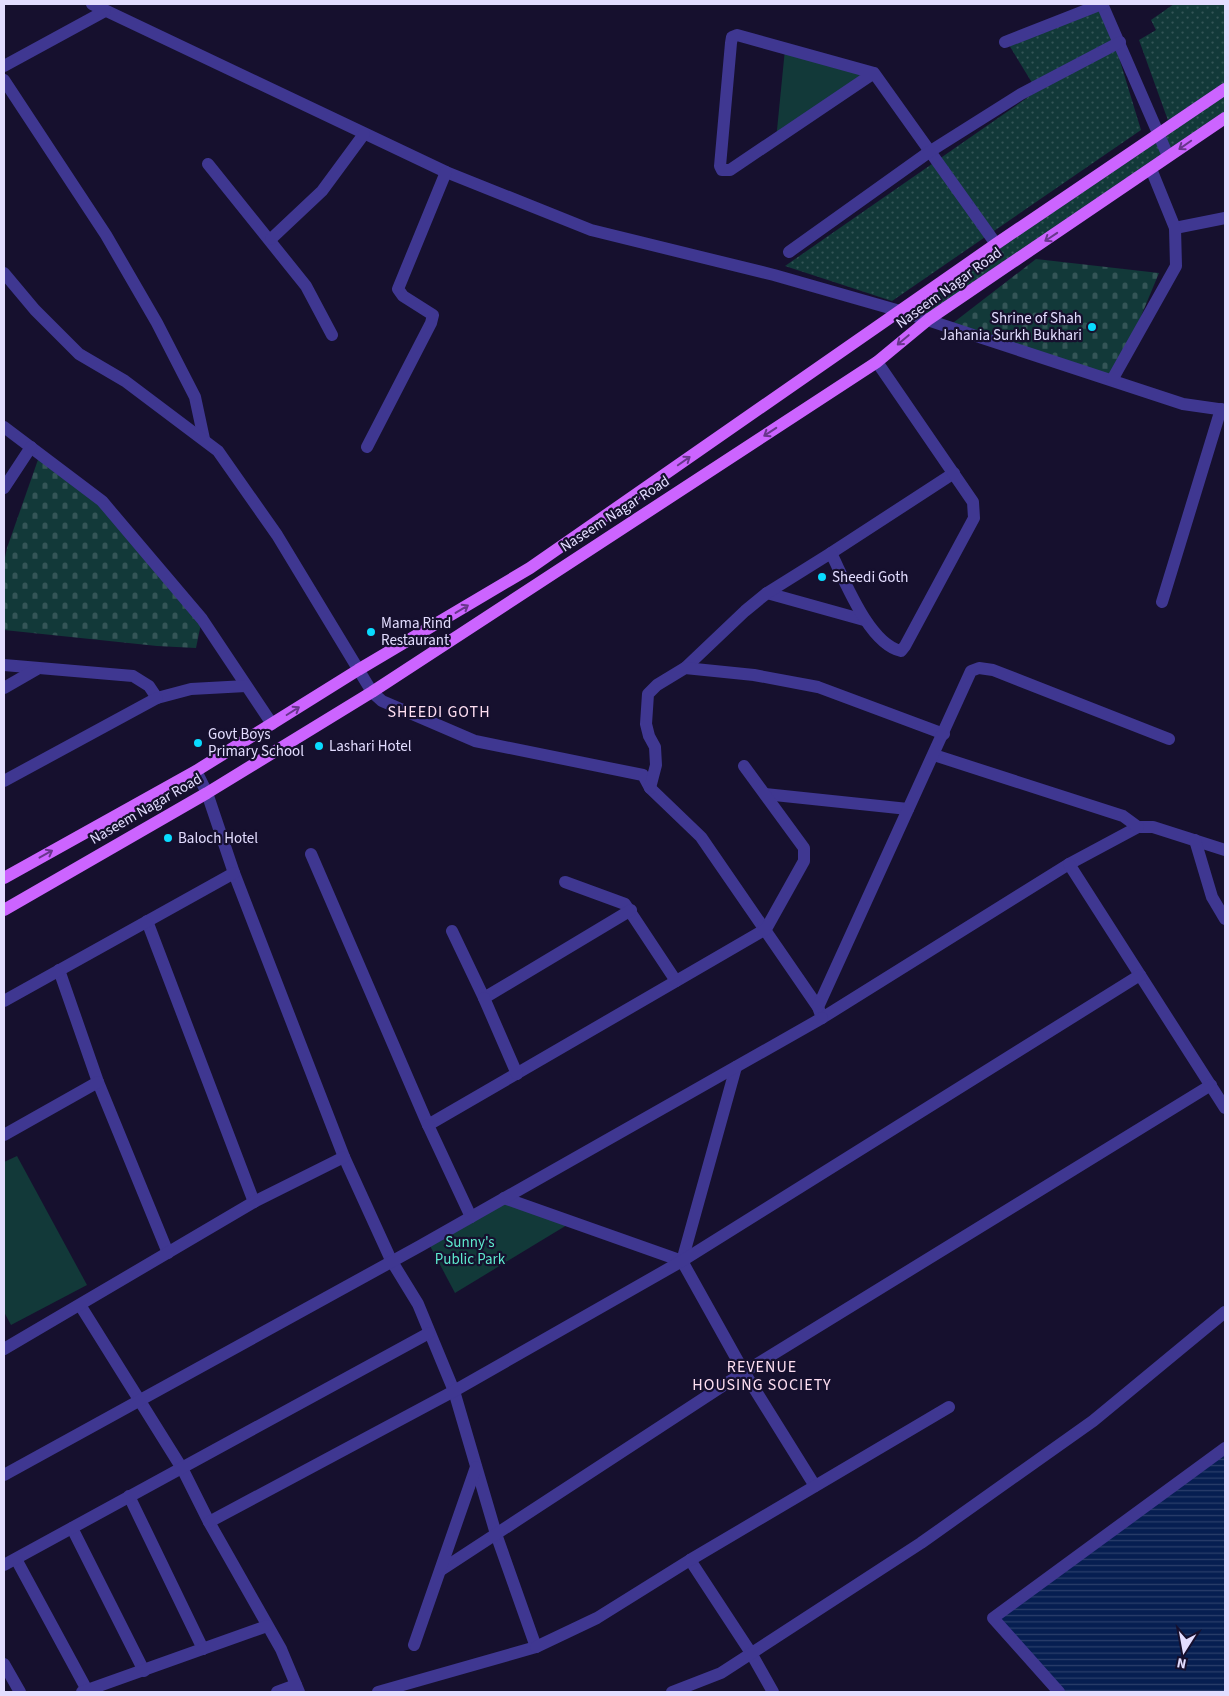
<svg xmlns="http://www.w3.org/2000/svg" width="1229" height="1696" viewBox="0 0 1229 1696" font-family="'Source Sans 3',sans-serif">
<defs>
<pattern id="grass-dots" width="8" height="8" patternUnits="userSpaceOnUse" patternTransform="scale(1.25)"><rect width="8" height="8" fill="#123939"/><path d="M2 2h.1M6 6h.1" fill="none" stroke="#345557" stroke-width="1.8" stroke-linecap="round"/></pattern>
<pattern id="cemetery-stones" width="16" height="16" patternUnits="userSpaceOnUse" patternTransform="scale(1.25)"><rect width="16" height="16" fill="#123939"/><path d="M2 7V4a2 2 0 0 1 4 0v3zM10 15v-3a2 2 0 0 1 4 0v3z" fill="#345557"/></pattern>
<pattern id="water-rules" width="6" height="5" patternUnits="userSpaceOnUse" patternTransform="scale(1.25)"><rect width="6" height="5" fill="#061e51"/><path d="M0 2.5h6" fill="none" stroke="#2a3e6b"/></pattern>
</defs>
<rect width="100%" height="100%" fill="#16102e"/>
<!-- grass -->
<g fill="url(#grass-dots)">
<path d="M1174,4H1225V119L929,319L900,311L1170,126L1139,40L1156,30L1151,20Z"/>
<path d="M1099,11L1117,51L1141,130L892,301L785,266L1037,91L1009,45Z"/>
</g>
<!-- cemetery -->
<g fill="url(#cemetery-stones)">
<path d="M1036,259L1159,273L1114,381L949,326Z"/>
<path d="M40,454L102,501L202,619L196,648L157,646L4,630V562L7,548Z"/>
</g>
<!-- park -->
<g fill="#123939">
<path d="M785,49L874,73L776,140Z"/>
<path d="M17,1156L87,1285L11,1325L4,1312V1162Z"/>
<path d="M504,1198L572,1222L455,1293L428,1242Z"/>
</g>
<!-- water -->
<path fill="url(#water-rules)" d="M1225,1448V1692H1059L993,1618Z"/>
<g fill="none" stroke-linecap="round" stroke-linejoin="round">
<!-- minor -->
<g stroke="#3f3791" stroke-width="12">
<path d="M92,4L446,172L591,230L774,275L900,311L1183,404L1225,410"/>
<path d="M1102,4L1168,156"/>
<path d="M1005,42L1102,4"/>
<path d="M4,66L105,11"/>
<path d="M874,73L730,170H722L720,166L731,43L732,37L737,35L874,73L996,244"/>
<path d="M4,80L106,235L157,323L195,397L204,439"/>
<path d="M208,164L306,286L332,335"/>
<path d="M1175,228L1225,218"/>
<path d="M271,239L322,191L364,134"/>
<path d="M789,252L929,152L1021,94L1120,42"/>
<path d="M4,273L35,310L79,354L125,381L218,451L277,535L372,692L382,701L475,741L643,775L650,788L701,837L818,1007L822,1018L1069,864L1138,827H1153L1225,850"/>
<path d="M1112,380L1176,266L1175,228L1151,169"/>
<path d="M4,427L102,501L202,619L272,724"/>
<path d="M367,447L431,323L433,315L403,296L398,289L446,172"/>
<path d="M4,488L31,447"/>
<path d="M831,553L954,473"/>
<path d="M767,593L864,620"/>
<path d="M1162,602L1221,409"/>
<path d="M4,665L133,676L149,686L157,698L191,689L246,686"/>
<path d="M685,668L745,611L767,593L831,553C845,581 869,644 901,651L905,646L974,518L973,502L877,362"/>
<path d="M4,688L37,669"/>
<path d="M934,755L1123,816L1138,827"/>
<path d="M196,771L207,793L234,873L344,1157L391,1260L418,1304L454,1391L496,1534L536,1647L378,1692"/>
<path d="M4,781L157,698"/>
<path d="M650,788L656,765L655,747L649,736L646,724L648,694L657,685L685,668L754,675L818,687L944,734"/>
<path d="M765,794L908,809"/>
<path d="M1195,840L1212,897L1225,919"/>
<path d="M311,854L428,1125L766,929L804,861V848L744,766"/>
<path d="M1069,864L1225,1108"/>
<path d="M565,882L625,904L676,981"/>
<path d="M147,921L254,1202"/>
<path d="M452,931L484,998L631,910"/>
<path d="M59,970L98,1082L168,1253"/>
<path d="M484,998L517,1074"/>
<path d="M4,1001L234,873"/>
<path d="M818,1007L971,671L979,668L993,670L1169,739"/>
<path d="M428,1125L471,1217"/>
<path d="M4,1135L98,1082"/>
<path d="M504,1198L682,1261L744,1372L815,1486"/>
<path d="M682,1261L736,1067"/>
<path d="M80,1305L183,1470L209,1522L281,1649L299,1692"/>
<path d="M4,1349L254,1202L344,1157"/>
<path d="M4,1475L420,1246L822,1018"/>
<path d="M129,1496L203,1649"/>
<path d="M209,1522L454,1391L682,1261L1140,975"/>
<path d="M72,1528L144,1671"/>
<path d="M16,1559L87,1690"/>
<path d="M690,1560L751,1653L773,1692"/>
<path d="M4,1565C146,1488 288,1411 429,1333"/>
<path d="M441,1570L744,1372L1211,1085"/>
<path d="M414,1645L476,1467"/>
<path d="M536,1647L597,1618L690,1560L949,1407"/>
<path d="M4,1664L20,1692"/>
<path d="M82,1692L267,1626"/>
<path d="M277,1692L296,1685"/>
<path d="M672,1692L721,1673L921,1543L1093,1421L1225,1312"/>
<path d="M1059,1692L993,1618L1225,1448"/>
</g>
<!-- major -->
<g stroke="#cc64ff" stroke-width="12">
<path d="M4,878L196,771L358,670L530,568L996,244L1225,89"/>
<path d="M4,910L207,793L372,692L877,362L929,319L1225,118"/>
</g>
</g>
<!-- one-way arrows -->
<defs><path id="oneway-shaft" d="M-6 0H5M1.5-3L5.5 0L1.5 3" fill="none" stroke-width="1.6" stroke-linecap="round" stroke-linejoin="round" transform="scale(1.25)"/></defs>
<g stroke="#68368c">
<use href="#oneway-shaft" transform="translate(1185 145) rotate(145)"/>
<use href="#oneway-shaft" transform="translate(1051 237) rotate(146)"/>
<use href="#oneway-shaft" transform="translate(903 340) rotate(140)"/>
<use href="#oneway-shaft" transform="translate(770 432) rotate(147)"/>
<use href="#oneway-shaft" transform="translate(684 461) rotate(-35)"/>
<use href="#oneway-shaft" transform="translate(462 609) rotate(-31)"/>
<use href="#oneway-shaft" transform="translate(293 711) rotate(-32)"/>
<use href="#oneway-shaft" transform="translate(46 854) rotate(-29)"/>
</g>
<!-- markers -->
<g fill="#09dbff" stroke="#16102e" stroke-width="2">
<circle cx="1092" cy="327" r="5"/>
<circle cx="822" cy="577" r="5"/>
<circle cx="371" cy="632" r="5"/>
<circle cx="198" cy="743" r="5"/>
<circle cx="319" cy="746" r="5"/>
<circle cx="168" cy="838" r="5"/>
</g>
<g text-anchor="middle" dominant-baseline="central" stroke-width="4.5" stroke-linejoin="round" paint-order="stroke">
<!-- street labels -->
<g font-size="15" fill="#e3ddff" stroke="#16102e">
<text transform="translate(949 288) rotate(-36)">Naseem Nagar Road</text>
<text transform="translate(615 514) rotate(-33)">Naseem Nagar Road</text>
<text transform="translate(146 809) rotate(-30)">Naseem Nagar Road</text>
</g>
<!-- poi labels -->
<g font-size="15" fill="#e3ddff" stroke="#16102e" text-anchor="start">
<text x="1082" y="318" text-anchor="end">Shrine of Shah<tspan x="1082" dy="17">Jahania Surkh Bukhari</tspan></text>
<text x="832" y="577">Sheedi Goth</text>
<text x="381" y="623">Mama Rind<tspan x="381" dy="17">Restaurant</tspan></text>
<text x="208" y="734">Govt Boys<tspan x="208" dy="17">Primary School</tspan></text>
<text x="329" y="746">Lashari Hotel</text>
<text x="178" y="838">Baloch Hotel</text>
</g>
<!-- park labels -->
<g font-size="15" fill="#5eeace" stroke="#16102e">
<text x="470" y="1242">Sunny's<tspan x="470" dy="17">Public Park</tspan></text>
</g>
<!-- neighbourhood labels -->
<g font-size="16" letter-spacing="1" fill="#ffdff2" stroke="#16102e">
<text x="439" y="712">SHEEDI GOTH</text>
<text x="762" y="1367">REVENUE<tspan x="762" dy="18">HOUSING SOCIETY</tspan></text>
</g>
</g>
<!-- border -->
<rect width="1229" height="1696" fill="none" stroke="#e3ddff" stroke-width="10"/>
<!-- north arrow -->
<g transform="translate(1184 1651) rotate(191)" stroke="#16102e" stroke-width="4" paint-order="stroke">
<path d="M0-4L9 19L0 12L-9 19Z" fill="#e3ddff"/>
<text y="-8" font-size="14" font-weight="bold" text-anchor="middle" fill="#e3ddff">N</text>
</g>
</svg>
